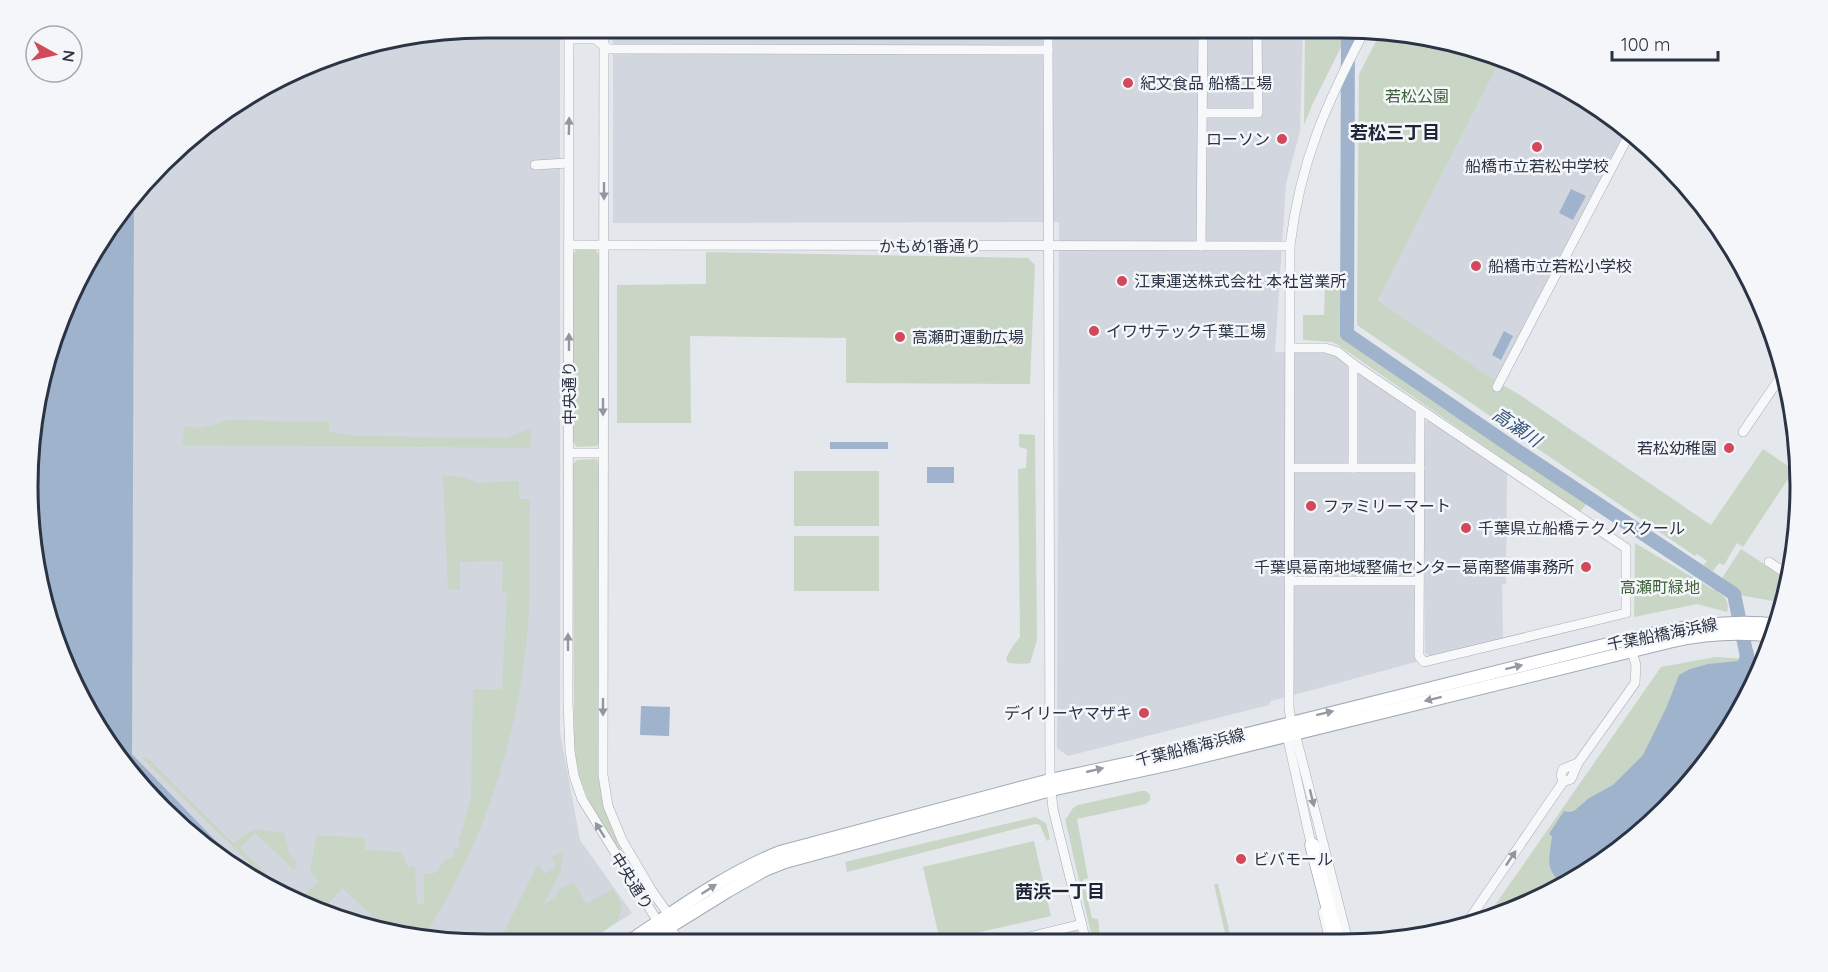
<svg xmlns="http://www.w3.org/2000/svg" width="1828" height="972" viewBox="0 0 1828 972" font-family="Quicksand,'Noto Sans JP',sans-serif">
<rect width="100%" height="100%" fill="#e4e7ec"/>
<!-- built -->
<g fill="#d2d6de">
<path d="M486,27H560V732L580,840L632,913L584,944H456L367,929L257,884L141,789L125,763L130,762L133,201L206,122L338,51Z"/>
<path d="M613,27L1303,28L1300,131L1286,184L1275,352L1330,353L1417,411L1416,662L1271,701L1269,705L1068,756L1057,748L1059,222L613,223Z"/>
<path d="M1501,59L1571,88L1627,128L1497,382L1378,300Z"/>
<path d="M1429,420L1507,472L1506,584H1502L1503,638L1430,656L1425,653L1424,423Z"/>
<path d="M1077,930L1080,942H1029Z"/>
</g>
<!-- green -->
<g fill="#c9d6c5">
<path d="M1305,28H1341V47L1312,105L1304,125Z"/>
<path d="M1382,30L1461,43L1501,59L1378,300L1497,382L1520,395L1711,525L1763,449L1794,470L1743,547L1737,543L1724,565L1719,563L1713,571L1703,566L1707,561L1697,554L1695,556L1357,325L1359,74Z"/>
<path d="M577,249H595L599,256V441L597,446L577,447L573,442V255Z"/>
<path d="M706,252L1028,258L1035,265L1030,384L846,383V338L690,336L691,423H617V285L706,284Z"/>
<path d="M1325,286H1341L1342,336L1587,503L1580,512L1338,345L1332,342L1303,340V315H1324Z"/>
<path d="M229,420L329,422V432L358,436L506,438L531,428L530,448L182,445L185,426L200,428Z"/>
<path d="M1019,434L1035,435L1037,640L1030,663L1022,664L1008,663L1006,658L1013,646L1020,637L1018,469L1026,468L1027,449L1019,447Z"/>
<path d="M594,459L597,460L599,467L598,776L609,820L629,868L588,799L579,775L574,751L573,464L577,460Z"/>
<rect x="794" y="471" width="85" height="55"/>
<path d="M443,476L464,477L478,483L519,481V499H530C529,541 531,584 528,626C519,736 483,847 423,938L391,933L342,888L322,911L297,900L319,882L310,871L317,835L365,838V850L402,852L408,867L415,866L417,904H424V874L435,873L446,859L453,857L455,848L461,849L458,843L471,798L473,689L502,690L507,593L502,592L503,561L460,562V590L448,589Z"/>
<rect x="794" y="536" width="85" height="55"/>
<path d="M1635,543L1714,590L1741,549L1789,580L1784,603L1717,591C1724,597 1730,600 1727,612L1697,604L1634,617Z"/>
<path d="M1715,657L1765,660L1740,715L1687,789L1597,867L1517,910L1486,918L1661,667Z"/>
<path d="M145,757L150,760L233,843C239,838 247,836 253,829L284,833L289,854L296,861V866L294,870L255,833L240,848L290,897L281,894L142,758Z"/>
<path d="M1141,791H1146L1150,795V800L1146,804L1077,819L1088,878L1083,880L1092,918L1098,919L1100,937L1107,942H1093L1065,819C1071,815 1069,809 1078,805Z"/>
<path d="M1035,817L1046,823L1050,839L1047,841L1040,825L1035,824L847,872L845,862Z"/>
<path d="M1034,841L1051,916L940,941L923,867Z"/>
<path d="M563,852L561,870L543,905L556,897L557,891L574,882L586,904L613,889L622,905L618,921L584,944H498L537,866H540L544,874L556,868L552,856Z"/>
<path d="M1214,884H1218L1232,942H1227Z"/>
</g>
<!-- water -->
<g fill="#9fb4cc">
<path d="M1571,189L1586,196L1573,220L1559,213Z"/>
<path d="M134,200L132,759L125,763L62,662L28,516L43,368L104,231Z"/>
<path d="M1504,331L1513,336L1501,360L1492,355Z"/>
<rect x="830" y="442" width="58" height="7"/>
<rect x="927" y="467" width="27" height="16"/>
<path d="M1743,648L1753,649L1755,662L1763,663L1740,715L1687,789L1597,867L1560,887C1558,880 1554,876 1551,870C1547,858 1551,848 1552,836L1549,834L1564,811L1569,812L1574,811L1589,798L1613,785L1643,755L1667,706L1679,675L1690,669L1708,664L1738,661Z"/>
<path d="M641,706L670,707L669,736L640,735Z"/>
</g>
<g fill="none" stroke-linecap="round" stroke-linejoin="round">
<!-- river -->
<g stroke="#9fb4cc" stroke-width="14">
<path d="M1348,28L1347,334L1512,447L1734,594L1749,666"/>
<path d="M129,761L214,849"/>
</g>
<!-- minor casing -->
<g stroke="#a9aeb7" stroke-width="10">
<g id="minor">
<path d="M569,27L568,703L570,751L574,776L582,799L658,922L662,924"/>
<path d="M604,27L603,775L608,806L622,840L652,891L669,915L670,927L680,943"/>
<path d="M1048,28L1050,780L1053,809L1086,942"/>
<path d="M569,39H595L609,49H614L1048,50"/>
<path d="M1203,113H1258L1257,28"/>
<path d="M535,165L568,163"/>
<path d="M569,245L1290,246"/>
<path d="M1201,246L1203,28"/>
<path d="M1290,348H1325L1338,352L1353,364L1626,548V613L1424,662L1419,656L1420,409"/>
<path d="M1497,387L1631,131"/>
<path d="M1743,432L1786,369"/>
<path d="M569,453H603"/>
<path d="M1290,468H1420"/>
<path d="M1353,468V364"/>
<path d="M1769,562L1790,576"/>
<path d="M1290,581H1419"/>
<path d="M1288,730L1287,735L1312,848"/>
<path d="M1578,763L1635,683L1636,665L1628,639"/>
<path d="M1578,763L1571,779L1563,782L1561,775L1563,769Z"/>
<path d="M1323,912L1330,941"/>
<path d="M1466,924L1563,782"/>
<path d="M1348,941L1295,733L1291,722L1289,708L1290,246C1300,161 1327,102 1366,28"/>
<path d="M1008,942L1082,924"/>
</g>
</g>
<!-- major casing -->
<g stroke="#a3abb8" stroke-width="14">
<g id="major">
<path d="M644,943L728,891L765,870L785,862L1051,790L1176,763L1673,641C1708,633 1741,632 1775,636"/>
<path d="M625,944C675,911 725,874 780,852L1050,780L1143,760L1628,639C1678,628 1727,618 1779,625"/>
</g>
</g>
<!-- highway casing -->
<g stroke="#8b94a3" stroke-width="15">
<path id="highway" d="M1312,845L1337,941"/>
</g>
<!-- minor -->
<use href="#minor" stroke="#f7f8fa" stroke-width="9"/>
<!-- major -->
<use href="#major" stroke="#fff" stroke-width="12"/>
<!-- highway -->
<use href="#highway" stroke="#fff" stroke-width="14"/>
</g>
<!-- one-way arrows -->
<defs><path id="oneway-solid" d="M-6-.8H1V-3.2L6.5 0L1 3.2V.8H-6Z" transform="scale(1.5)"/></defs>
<g fill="#9196a0">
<use href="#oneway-solid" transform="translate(569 126) rotate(-89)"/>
<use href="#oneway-solid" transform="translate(604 191) rotate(90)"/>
<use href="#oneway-solid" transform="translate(569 342) rotate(-90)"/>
<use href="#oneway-solid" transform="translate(603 407) rotate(90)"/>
<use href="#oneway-solid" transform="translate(568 642) rotate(-90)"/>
<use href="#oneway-solid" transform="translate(603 707) rotate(90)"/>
<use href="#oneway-solid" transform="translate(1312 798) rotate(76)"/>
<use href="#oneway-solid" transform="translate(600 830) rotate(-122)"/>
<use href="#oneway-solid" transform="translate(1511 858) rotate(-56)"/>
</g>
<g fill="#959aa2">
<use href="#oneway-solid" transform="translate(1514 667) rotate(-14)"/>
<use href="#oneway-solid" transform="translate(1433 699) rotate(166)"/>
<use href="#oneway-solid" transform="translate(1325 713) rotate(-14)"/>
<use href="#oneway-solid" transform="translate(1095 770) rotate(-13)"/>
<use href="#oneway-solid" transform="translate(709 889) rotate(-33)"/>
</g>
<!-- markers -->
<g fill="#d1495b" stroke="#f4f6f9" stroke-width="2">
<circle cx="1128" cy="83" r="6"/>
<circle cx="1282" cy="139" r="6"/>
<circle cx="1537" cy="147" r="6"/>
<circle cx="1476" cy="266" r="6"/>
<circle cx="1122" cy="281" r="6"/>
<circle cx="1094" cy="331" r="6"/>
<circle cx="900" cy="337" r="6"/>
<circle cx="1729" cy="448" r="6"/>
<circle cx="1311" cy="506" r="6"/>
<circle cx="1466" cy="528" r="6"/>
<circle cx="1586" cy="567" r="6"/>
<circle cx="1144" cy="713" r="6"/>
<circle cx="1241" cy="859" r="6"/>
</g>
<g text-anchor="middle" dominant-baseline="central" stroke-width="5" stroke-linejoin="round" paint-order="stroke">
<!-- poi labels -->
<g font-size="16" fill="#2b3445" stroke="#f4f6f9" text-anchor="start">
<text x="1140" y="83">紀文食品 船橋工場</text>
<text x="1270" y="139" text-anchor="end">ローソン</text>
<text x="1537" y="166" text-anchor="middle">船橋市立若松中学校</text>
<text x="1488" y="266">船橋市立若松小学校</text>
<text x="1134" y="281">江東運送株式会社 本社営業所</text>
<text x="1106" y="331">イワサテック千葉工場</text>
<text x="912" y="337">高瀬町運動広場</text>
<text x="1717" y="448" text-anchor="end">若松幼稚園</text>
<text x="1323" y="506">ファミリーマート</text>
<text x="1478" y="528">千葉県立船橋テクノスクール</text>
<text x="1574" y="567" text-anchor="end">千葉県葛南地域整備センター葛南整備事務所</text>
<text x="1132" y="713" text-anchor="end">デイリーヤマザキ</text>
<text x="1253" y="859">ビバモール</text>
</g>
<!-- park labels -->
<g font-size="16" fill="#3f6138" stroke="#f4f6f9">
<text x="1417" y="96">若松公園</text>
<text x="1660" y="587">高瀬町緑地</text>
</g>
<!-- street labels -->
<g font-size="16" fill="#2b3445" stroke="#f4f6f9">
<text x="930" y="246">かもめ1番通り</text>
<text transform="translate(569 393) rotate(-90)">中央通り</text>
<text transform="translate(1662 634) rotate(-11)">千葉船橋海浜線</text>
<text transform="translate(1190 747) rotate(-14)">千葉船橋海浜線</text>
<text transform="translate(632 881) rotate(58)">中央通り</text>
</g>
<!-- neighbourhood labels -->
<g font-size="18" font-weight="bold" fill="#1d2536" stroke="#f4f6f9">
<text x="1395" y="132">若松三丁目</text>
<text x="1060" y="891">茜浜一丁目</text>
</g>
<!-- water labels -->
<g font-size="18" font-style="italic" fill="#34527a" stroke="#f4f6f9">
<text transform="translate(1517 427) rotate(34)">高瀬川</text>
</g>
</g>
<!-- crop -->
<path d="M0 0H1828V972H0ZM486 38H1342A448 448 0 0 1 1790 486V486A448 448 0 0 1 1342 934H486A448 448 0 0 1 38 486V486A448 448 0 0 1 486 38Z" fill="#f4f6f9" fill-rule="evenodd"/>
<path fill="none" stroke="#2b3445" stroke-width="3" d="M486 38H1342A448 448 0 0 1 1790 486V486A448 448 0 0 1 1342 934H486A448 448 0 0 1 38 486V486A448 448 0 0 1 486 38Z"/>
<!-- north arrow -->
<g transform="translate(54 54) rotate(98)"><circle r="28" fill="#f4f6f9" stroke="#a4a8b1" stroke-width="1.5"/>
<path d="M0-4.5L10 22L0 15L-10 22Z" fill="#d1495b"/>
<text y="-9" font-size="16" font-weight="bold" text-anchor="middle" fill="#2b3445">N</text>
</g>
<!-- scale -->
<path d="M1612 51v9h106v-9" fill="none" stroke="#2b3445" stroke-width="3"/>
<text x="1621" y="51" font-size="18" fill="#2b3445" stroke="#f4f6f9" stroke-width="4.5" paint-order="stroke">100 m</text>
</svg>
